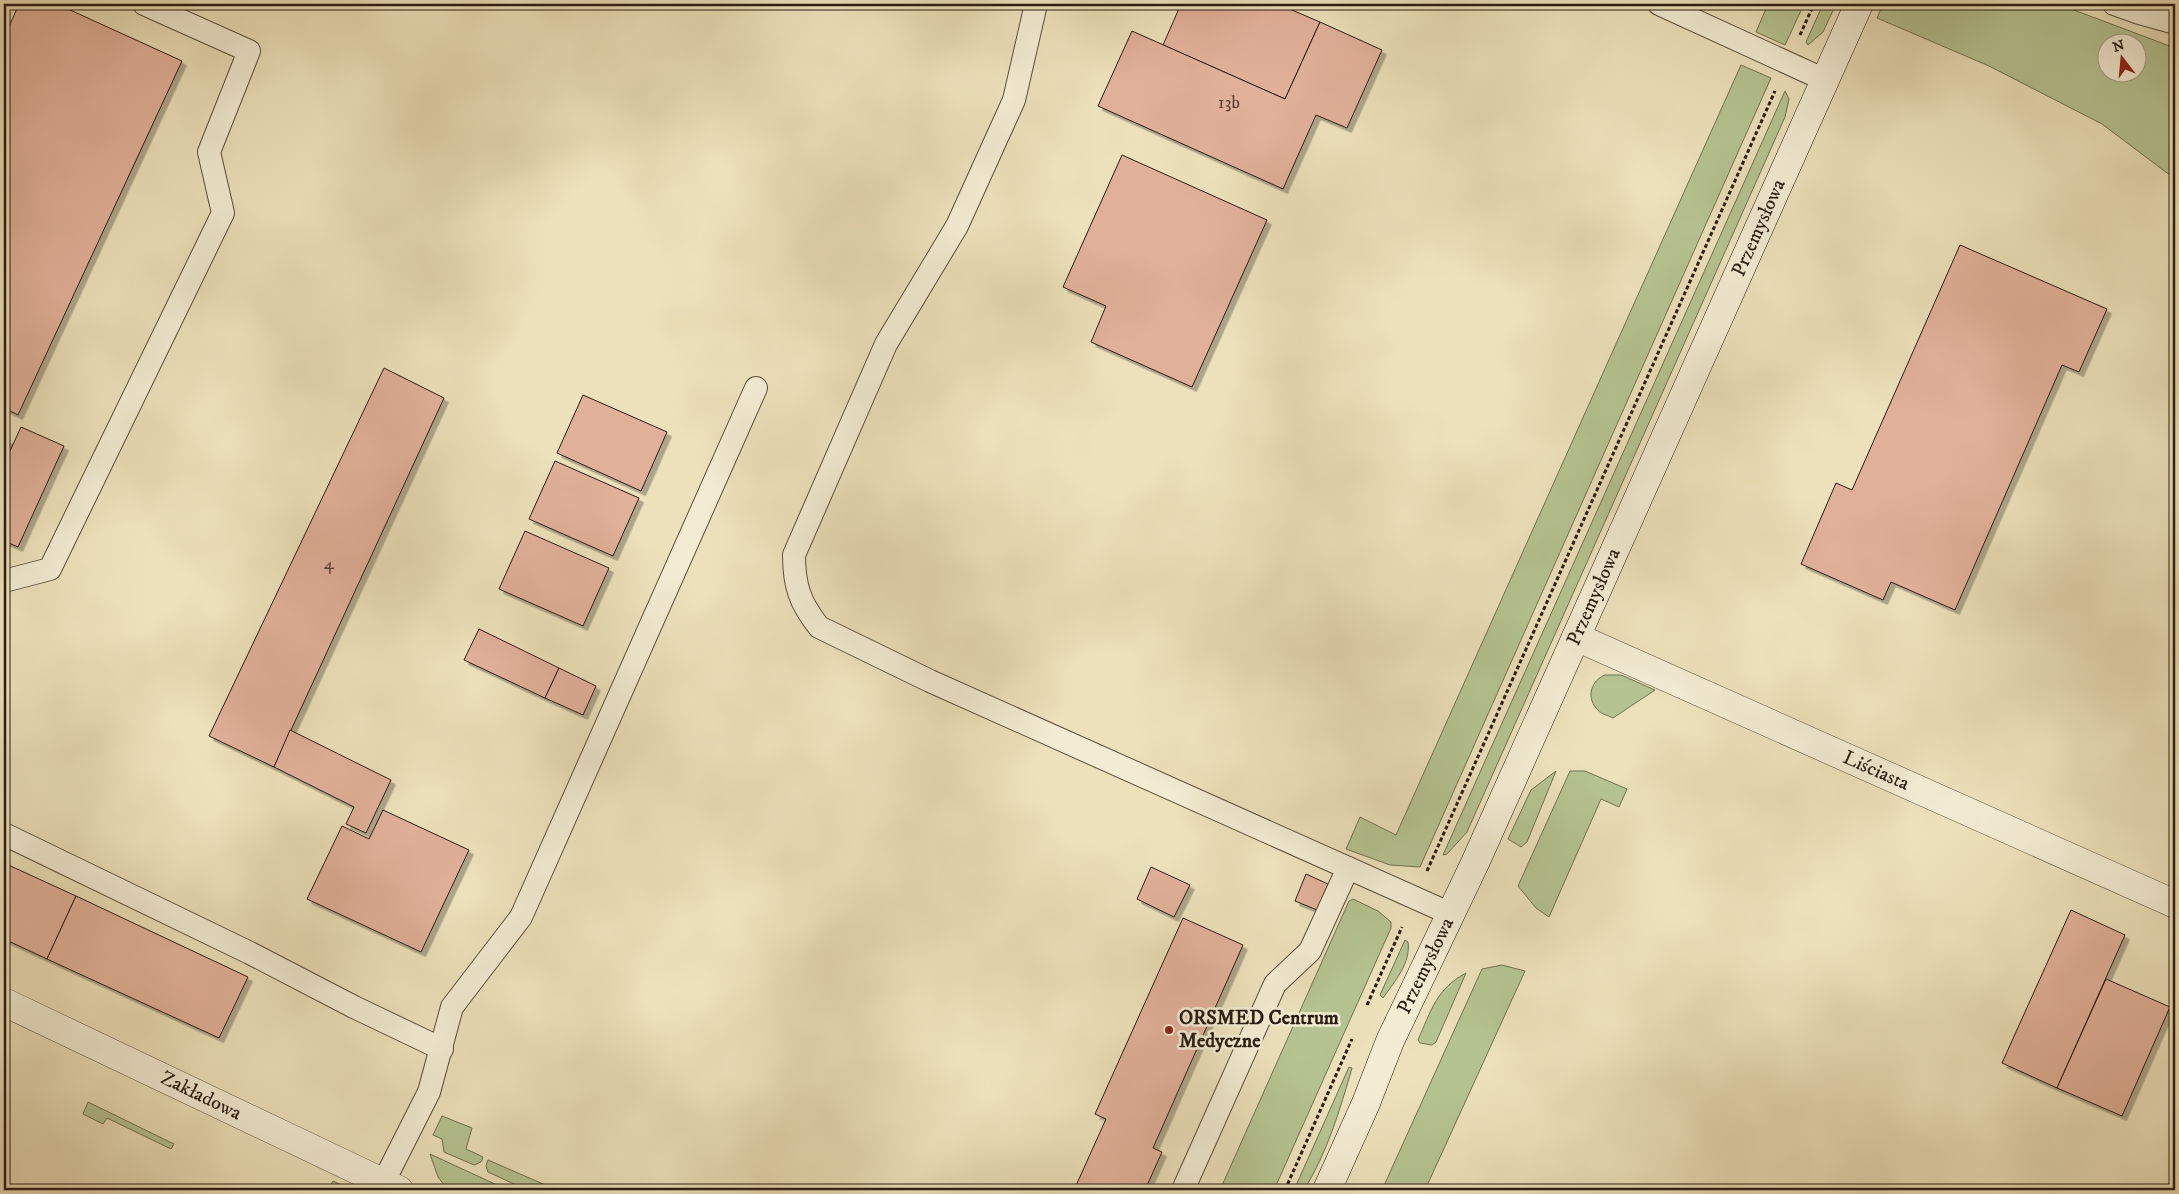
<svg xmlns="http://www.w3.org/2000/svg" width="2179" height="1194" viewBox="0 0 2179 1194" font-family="'IM FELL DW Pica',serif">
<defs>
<filter id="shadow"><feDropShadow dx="4.5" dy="4.5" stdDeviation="0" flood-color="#0004"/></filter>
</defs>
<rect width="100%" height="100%" fill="#ece1bb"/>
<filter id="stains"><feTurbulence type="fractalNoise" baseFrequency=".004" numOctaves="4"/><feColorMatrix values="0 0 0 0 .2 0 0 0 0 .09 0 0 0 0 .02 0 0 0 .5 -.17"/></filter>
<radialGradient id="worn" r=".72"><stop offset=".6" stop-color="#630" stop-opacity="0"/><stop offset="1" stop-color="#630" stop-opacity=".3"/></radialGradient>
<!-- green -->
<g fill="#b5c392" stroke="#707052" fill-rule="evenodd">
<path d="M1768,4H1804L1785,45L1756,32Z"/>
<path d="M1823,4H1836L1823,32L1808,45L1806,42Z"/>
<path d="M1883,4H2058L2175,48V179L2102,124L1989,66L1877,18ZM2106,42H2136V72H2106Z"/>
<path d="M1741,65L1771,78L1420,867L1390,865L1346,849L1360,817L1396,835Z"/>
<path d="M1785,91L1789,99L1785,117L1467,832L1447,854L1443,855Z"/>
<path d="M1605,675H1621L1655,690L1613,718C1607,715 1600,714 1596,708C1586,696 1592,680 1605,675Z"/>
<path d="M1556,771L1527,842L1521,847L1508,839L1531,790Z"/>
<path d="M1570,771H1585L1627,789L1619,807L1601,799L1549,917L1536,908L1518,886Z"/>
<path d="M1353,899L1378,911L1391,922V928L1274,1190H1220L1349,901Z"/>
<path d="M1405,940L1408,942C1411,963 1395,981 1383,998L1380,995Z"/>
<path d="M1502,965L1525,971L1425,1190H1382L1482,969Z"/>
<path d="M1466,973L1436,1042L1432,1045L1420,1043L1418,1040C1431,1011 1436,989 1466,973Z"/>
<path d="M1349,1067L1352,1068C1340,1110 1327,1153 1304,1190H1294Z"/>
<path d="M88,1102L174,1144L171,1149L107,1118L103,1124L83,1114Z"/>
<path d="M442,1116L472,1128L466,1149L483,1157L481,1162L474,1165L444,1152L442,1139L433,1135Z"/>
<path d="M430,1154L497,1185L494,1190H448L438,1177Z"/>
<path d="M488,1160L557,1190H527L488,1172L486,1166Z"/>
<path d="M333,1181L352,1190H328Z"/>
</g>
<!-- building -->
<g fill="#e1b099" stroke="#2a1d11" filter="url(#shadow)">
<path d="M19,4H57L182,61L18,415L4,408V38Z"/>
<path d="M1181,4H1278L1320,22L1285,99L1163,45Z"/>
<path d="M1320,22L1382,50L1347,128L1316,115L1283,189L1098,106L1132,31L1285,99Z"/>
<path d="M1122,155L1267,220L1192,387L1091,342L1106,306L1063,287Z"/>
<path d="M1960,245L2107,309L2079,372L2062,365L1955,610L1891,582L1883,600L1801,564L1836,483L1852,490Z"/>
<path d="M384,368L444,398L274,767L209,736Z"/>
<path d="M583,395L667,432L641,491L557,453Z"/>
<path d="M21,427L64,446L18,547L4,541V464Z"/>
<path d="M4,438L10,440L4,454Z"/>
<path d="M555,461L639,498L613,556L529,519Z"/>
<path d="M525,531L609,568L583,626L499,589Z"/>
<path d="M479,629L559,668L545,698L464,660Z"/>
<path d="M559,668L596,686L583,715L545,698Z"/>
<path d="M290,730L391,780L366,833L346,824L354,807L274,767Z"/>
<path d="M383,810L469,850L421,952L307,899L342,826L369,839Z"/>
<path d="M4,863L76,896L47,959L4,939Z"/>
<path d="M1151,867L1190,885L1174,917L1137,899Z"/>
<path d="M1306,874L1328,884L1317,910L1295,901Z"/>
<path d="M76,896L248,977L219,1038L47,959Z"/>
<path d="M2071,910L2125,935L2057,1088L2002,1063Z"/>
<path d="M1183,918L1243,945L1153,1148L1162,1152L1145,1190H1074L1106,1119L1095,1114Z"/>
<path d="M2106,979L2170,1007L2122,1116L2057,1088Z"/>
</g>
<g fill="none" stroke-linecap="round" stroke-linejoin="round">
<!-- lane casing -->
<g stroke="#5a4e3c" stroke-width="24">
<g id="lane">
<path d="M1036,4L1014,100L957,226L886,344L794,555C794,586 800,603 819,627L930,681L1451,914"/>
<path d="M1659,4L1825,80"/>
<path d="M2114,4L2139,13L2175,23"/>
<path d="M4,581L50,569L223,213L209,152L249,51L144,4"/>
<path d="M4,834L250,953L354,1007L442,1049"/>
<path d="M383,1183L429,1092L452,1007L521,917L756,388"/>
<path d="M1183,1190L1275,984L1310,951L1348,868"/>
</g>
</g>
<!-- street casing -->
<g stroke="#5a4e3c" stroke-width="29">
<g id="street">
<path d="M1576,637L2175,904"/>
<path d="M4,1002L399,1190"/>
</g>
</g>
<!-- secondary casing -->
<g stroke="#2a1d11" stroke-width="29">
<path id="secondary" d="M1327,1190L1366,1103L1390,1041L1475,863L1859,4"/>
</g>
<!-- path -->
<g stroke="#2a1d11" stroke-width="3" stroke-dasharray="4 2.5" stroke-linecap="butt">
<path d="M1800,35L1814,4"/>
<path d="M1427,871L1775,91"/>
<path d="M1367,1005L1402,927"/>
<path d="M1285,1190L1352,1039"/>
</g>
<!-- lane -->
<use href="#lane" stroke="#f3ecd3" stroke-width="22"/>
<!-- street -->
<use href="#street" stroke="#f3ecd3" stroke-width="28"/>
<!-- secondary -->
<use href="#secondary" stroke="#f3ecd3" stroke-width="28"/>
</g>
<!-- markers -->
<circle fill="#8f2418" stroke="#f3ecd3" stroke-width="2" cx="1169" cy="1030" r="5"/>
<g text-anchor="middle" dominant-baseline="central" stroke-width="5" stroke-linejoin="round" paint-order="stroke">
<!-- number labels -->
<g font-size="18" fill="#584233">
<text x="1229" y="103">13b</text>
<text x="329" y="564">4</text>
</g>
<!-- street labels -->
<g font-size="20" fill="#2a1d11" stroke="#f3ecd3">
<text transform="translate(1759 228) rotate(-66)">Przemysłowa</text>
<text transform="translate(1594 597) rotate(-66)">Przemysłowa</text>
<text transform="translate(1876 771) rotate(24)">Liściasta</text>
<text transform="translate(1426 966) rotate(-64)">Przemysłowa</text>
<text transform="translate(201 1096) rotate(26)">Zakładowa</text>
</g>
<!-- poi labels -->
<g font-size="20" font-weight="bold" fill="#2a1d11" stroke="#f3ecd3" text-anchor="start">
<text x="1179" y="1018">ORSMED Centrum<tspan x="1179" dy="23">Medyczne</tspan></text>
</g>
</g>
<!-- margin -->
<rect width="2179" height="1194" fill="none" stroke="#ece1bb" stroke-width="20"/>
<rect x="5" y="5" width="2169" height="1184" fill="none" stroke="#2a1d11" stroke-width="2.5"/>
<rect x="10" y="10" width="2159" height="1174" fill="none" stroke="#2a1d11"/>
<!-- north arrow -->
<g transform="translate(2122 58) rotate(344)"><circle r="24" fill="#f3ecd3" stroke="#a39985"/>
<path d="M0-4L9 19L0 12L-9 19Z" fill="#8f2418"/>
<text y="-8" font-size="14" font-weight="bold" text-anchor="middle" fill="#2a1d11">N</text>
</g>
<rect width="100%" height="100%" filter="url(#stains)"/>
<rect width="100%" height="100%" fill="url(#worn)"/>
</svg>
